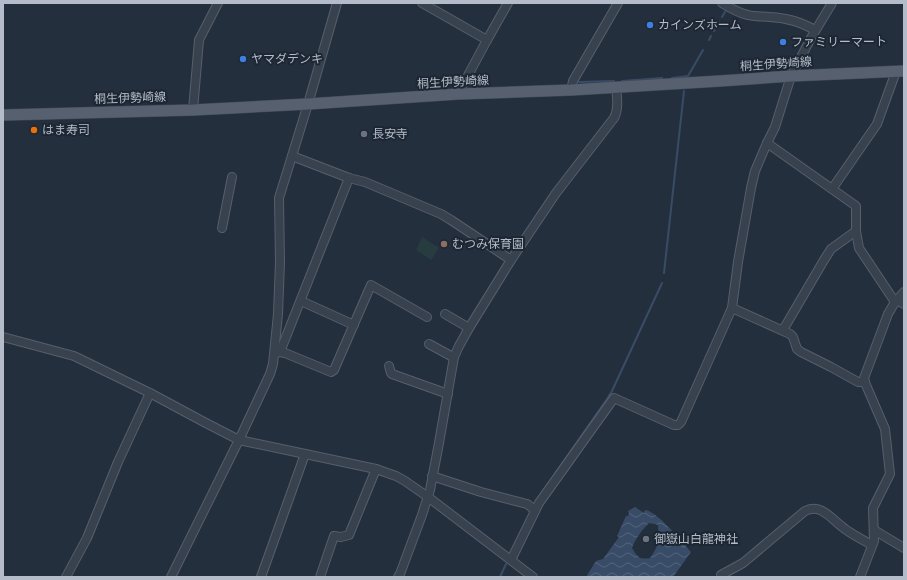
<svg xmlns="http://www.w3.org/2000/svg" width="907" height="580" viewBox="0 0 907 580" font-family="Roboto,'Noto Sans JP',sans-serif">
<defs>
<pattern id="water-waves" width="16" height="10" patternUnits="userSpaceOnUse"><rect width="16" height="10" fill="#394c67"/><path d="M0 5q4-4 8 0t8 0" fill="none" stroke="#53647b"/></pattern>
</defs>
<rect width="100%" height="100%" fill="#242f3e"/>
<!-- pitch -->
<path fill="#263c3f" d="M422,237L439,248L431,260L416,250Z"/>
<!-- water -->
<path fill="url(#water-waves)" fill-rule="evenodd" d="M635,507L644,513L645,510C657,511 682,542 691,552L673,577H586L596,561L603,559L619,537L617,536L626,516H628L629,513L628,511ZM649,523L654,524L658,525C659,540 659,546 650,558C640,560 637,557 632,548C635,539 642,530 649,523Z"/>
<g fill="none" stroke-linecap="round" stroke-linejoin="round">
<!-- stream -->
<g stroke="#394c67" stroke-width="2">
<path d="M722,17L725,12"/>
<path d="M714,31L719,22"/>
<path d="M709,40L711,36"/>
<path d="M672,78L688,76L703,50"/>
<path d="M622,81L662,78"/>
<path d="M579,82L614,81"/>
<path d="M664,273L684,91"/>
<path d="M554,475L607,399L612,391L662,283"/>
<path d="M500,577L506,564"/>
</g>
<!-- minor casing -->
<g stroke="#565f6c" stroke-width="10">
<g id="minor">
<path d="M422,3L487,40"/>
<path d="M722,3C730,8 739,13 748,15C755,17 763,16 770,17C788,18 800,22 815,30"/>
<path d="M571,90L573,81L618,3"/>
<path d="M458,94L487,40L508,3"/>
<path d="M193,110L199,40L218,3"/>
<path d="M767,143L856,206V231L859,248L895,302L899,301L904,304"/>
<path d="M292,156L349,178L365,182L441,214L451,220L511,260"/>
<path d="M832,189L877,124L894,77L895,72"/>
<path d="M222,228L232,177"/>
<path d="M301,301L354,325"/>
<path d="M732,308L790,334L793,337L797,349L801,352L831,367L858,382H865"/>
<path d="M445,314L469,328"/>
<path d="M783,330L824,260L831,249L856,231"/>
<path d="M3,337L74,356L150,393L204,422L239,440L376,469L396,476L405,481L428,497L533,577"/>
<path d="M429,344L451,356L454,357"/>
<path d="M280,352L285,353L331,372L334,370L371,285L427,317"/>
<path d="M275,353L280,352L349,178"/>
<path d="M389,366L391,373L392,374L448,394"/>
<path d="M432,476L481,492L527,504L535,510"/>
<path d="M874,530L904,548"/>
<path d="M511,560L539,503L614,398L674,425H678L681,422L732,308L738,262L751,188L755,171L767,143L775,127L791,76L811,38L832,3"/>
<path d="M721,575L743,563L805,511C821,502 833,521 845,529C853,535 863,540 872,545"/>
<path d="M66,577L87,538L118,462L150,393"/>
<path d="M171,577L239,440L270,374L273,364L278,314L280,262L279,198L308,104L337,3"/>
<path d="M261,577L305,454"/>
<path d="M320,577L334,536L341,537L349,535L376,469"/>
<path d="M398,577L400,574L422,515L430,490L439,443L454,357L459,346L469,328L511,260L556,193L614,118C619,109 617,97 616,87"/>
<path d="M860,577L874,541L873,508L890,474L885,429L866,385L864,378L888,314L895,302L904,292"/>
</g>
</g>
<!-- major casing -->
<g stroke="#414a57" stroke-width="12">
<path id="major" d="M3,115L193,110L308,104L458,94L571,90L720,81L791,76L904,71"/>
</g>
<!-- minor -->
<use href="#minor" stroke="#38414e" stroke-width="8"/>
<!-- major -->
<use href="#major" stroke="#56606e" stroke-width="11"/>
</g>
<!-- markers -->
<g fill="#3f7fe0" stroke="#1d2633" stroke-width="1.5">
<circle cx="650" cy="25" r="4"/>
<circle cx="783" cy="42" r="4"/>
<circle cx="243" cy="59" r="4"/>
</g>
<circle fill="#e8710a" stroke="#1d2633" stroke-width="1.5" cx="34" cy="130" r="4"/>
<g fill="#6b7280" stroke="#1d2633" stroke-width="1.5">
<circle cx="364" cy="134" r="4"/>
<circle cx="646" cy="539" r="4"/>
</g>
<circle fill="#8d6e63" stroke="#1d2633" stroke-width="1.5" cx="444" cy="244" r="4"/>
<g text-anchor="middle" dominant-baseline="central" stroke-width="4" stroke-linejoin="round" paint-order="stroke">
<!-- poi labels -->
<g font-size="12" fill="#b4bcc9" stroke="#1d2633" text-anchor="start">
<text x="658" y="25">カインズホーム</text>
<text x="791" y="42">ファミリーマート</text>
<text x="251" y="59">ヤマダデンキ</text>
<text x="42" y="130">はま寿司</text>
<text x="372" y="134">長安寺</text>
<text x="452" y="244">むつみ保育園</text>
<text x="654" y="539">御嶽山白龍神社</text>
</g>
<!-- street labels -->
<g font-size="12" fill="#b4bcc9" stroke="#1d2633">
<text transform="translate(776 64) rotate(-4)">桐生伊勢崎線</text>
<text transform="translate(453 82) rotate(-3)">桐生伊勢崎線</text>
<text transform="translate(130 98) rotate(-2)">桐生伊勢崎線</text>
</g>
</g>
<!-- border -->
<rect width="907" height="580" fill="none" stroke="#b4bcc9" stroke-width="8"/>
</svg>
